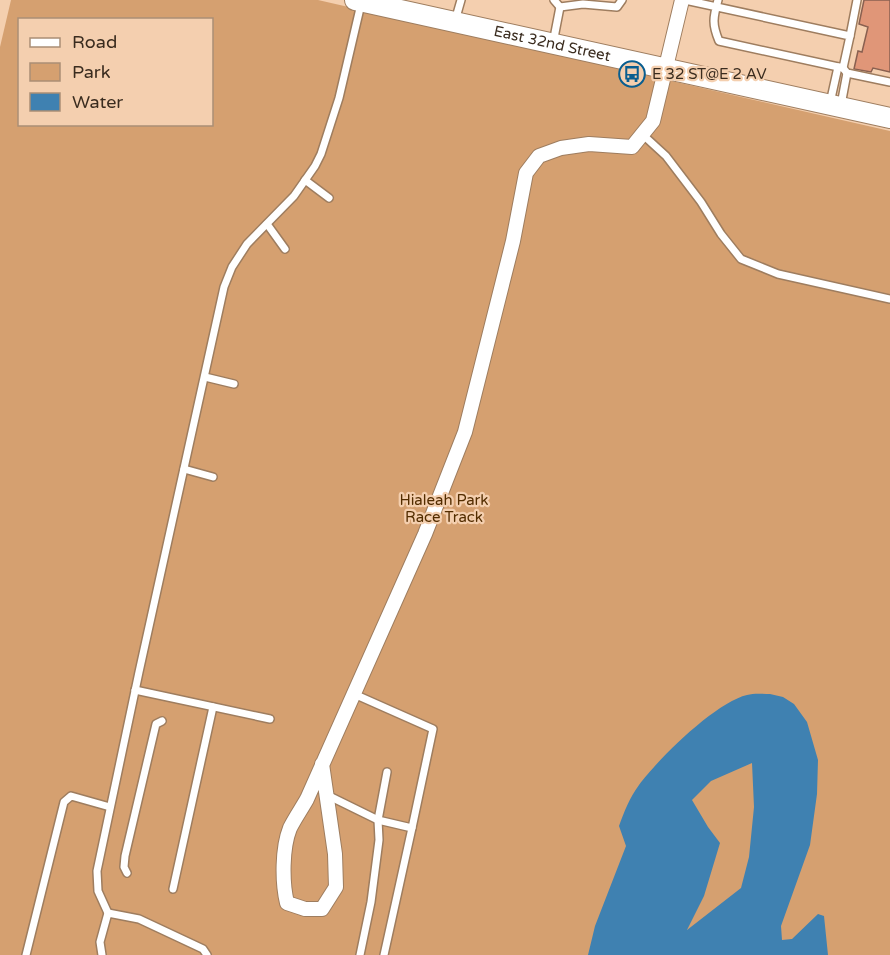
<svg xmlns="http://www.w3.org/2000/svg" width="890" height="955" viewBox="0 0 890 955" font-family="'Varela Round',sans-serif">
<rect width="100%" height="100%" fill="#f4cfaf"/>
<!-- green -->
<path fill="#d5a070" fill-rule="evenodd" d="M11,0H318L890,131V955H0V47ZM20,20H212V124H20Z"/>
<!-- water -->
<path fill="#3f81b1" fill-rule="evenodd" d="M770,694L783,697L794,704L807,722L818,760L817,794L810,845L781,926L782,940L792,939L818,914L824,916L828,955H588L595,926L626,846L619,826C624,812 630,797 639,785C658,759 716,702 747,695C754,693 763,694 770,694ZM752,763L754,807L749,857L741,888L687,930L704,896L720,843L708,827L692,800L711,781Z"/>
<!-- building -->
<path fill="#e09678" stroke="#896050" stroke-width="1.5" d="M864,0H890V72L873,68L871,72L854,69L858,51L862,52L868,27L859,24Z"/>
<g fill="none" stroke-linecap="round" stroke-linejoin="round">
<!-- lane casing -->
<g stroke="#9e7d5f" stroke-width="10">
<g id="lane">
<path d="M554,0L560,7"/>
<path d="M685,0L850,36L843,68L719,41C712,24 713,18 718,0"/>
<path d="M560,7L583,4L617,7L622,0"/>
<path d="M455,21L461,0"/>
<path d="M850,36L857,0"/>
<path d="M553,43L560,7"/>
<path d="M843,68L847,73L890,82"/>
<path d="M830,103L838,67"/>
<path d="M841,105L847,73"/>
<path d="M642,134L666,156L701,202L721,234L741,259L778,274L890,299"/>
<path d="M305,180L329,198"/>
<path d="M267,224L285,249"/>
<path d="M205,377L234,384"/>
<path d="M184,469L213,477"/>
<path d="M135,690L270,719"/>
<path d="M327,795L378,820L412,828L433,729L354,694"/>
<path d="M127,873L124,867L125,856L156,724L162,721"/>
<path d="M173,889L213,707"/>
<path d="M108,913L98,891L97,871L139,672L224,287L232,267L247,244L294,196L315,166L321,154L339,98L361,4"/>
<path d="M26,955L64,802L71,796L110,807"/>
<path d="M102,955L100,942L108,913L139,919L203,949L207,955"/>
<path d="M360,955L371,902L379,840L378,820L387,772"/>
<path d="M384,955L412,828"/>
</g>
</g>
<!-- street casing -->
<g stroke="#9e7d5f" stroke-width="16">
<path id="street" d="M322,764L335,854L336,887L322,909H305L287,903C282,882 282,848 290,828C295,818 302,808 307,799L425,534L465,432L513,241L526,173L539,156L561,148L589,144L632,147L653,121L682,0"/>
</g>
<!-- secondary casing -->
<g stroke="#9e7d5f" stroke-width="22">
<g id="secondary">
<path id="s1" d="M355,0L890,118"/>
</g>
</g>
<!-- lane -->
<use href="#lane" stroke="#fff" stroke-width="7"/>
<!-- street -->
<use href="#street" stroke="#fff" stroke-width="14"/>
<!-- secondary -->
<use href="#secondary" stroke="#fff" stroke-width="20"/>
</g>
<!-- icons -->
<defs>
<g id="bus-ring" transform="scale(1.35)"><circle r="9.5" fill="#f4cfaf" stroke="#095e90" stroke-width="1.5"/><path d="M-5-6H5V4H4V6H2V4H-2V6H-4V4H-5ZM-3.5-4V0h7V-4ZM-3.5 1.2v1.5H-2V1.2ZM2 1.2v1.5H3.5V1.2Z" fill="#095e90"/></g>
</defs>
<g fill-rule="evenodd">
<use href="#bus-ring" x="632" y="74"/>
</g>
<g text-anchor="middle" dominant-baseline="central" stroke-width="4.5" stroke-linejoin="round" paint-order="stroke">
<!-- street labels -->
<g font-size="15" fill="#3a2c1f" stroke="#f4cfaf">
<text stroke="none"><textPath href="#s1" startOffset="202">East 32nd Street</textPath></text>
</g>
<!-- poi labels -->
<g font-size="15" fill="#3a2c1f" stroke="#f4cfaf" text-anchor="start">
<text x="652" y="74">E 32 ST@E 2 AV</text>
</g>
<!-- park labels -->
<g font-size="15" fill="#532d00" stroke="#f4cfaf">
<text x="444" y="500">Hialeah Park<tspan x="444" dy="17">Race Track</tspan></text>
</g>
</g>
<!-- legend -->
<rect x="18" y="18" width="195" height="108" fill="#f4cfaf" stroke="#aa8e75" stroke-width="1.5"/>
<rect x="30" y="38" width="30" height="9" fill="#ffffff" stroke="#aa8e75" stroke-width="1.5"/>
<text x="72" y="48" font-size="18" fill="#3a2c1f">Road</text>
<rect x="30" y="63" width="30" height="18" fill="#d5a070" stroke="#aa8e75" stroke-width="1.5"/>
<text x="72" y="78" font-size="18" fill="#3a2c1f">Park</text>
<rect x="30" y="93" width="30" height="18" fill="#3f81b1" stroke="#aa8e75" stroke-width="1.5"/>
<text x="72" y="108" font-size="18" fill="#3a2c1f">Water</text>
</svg>
